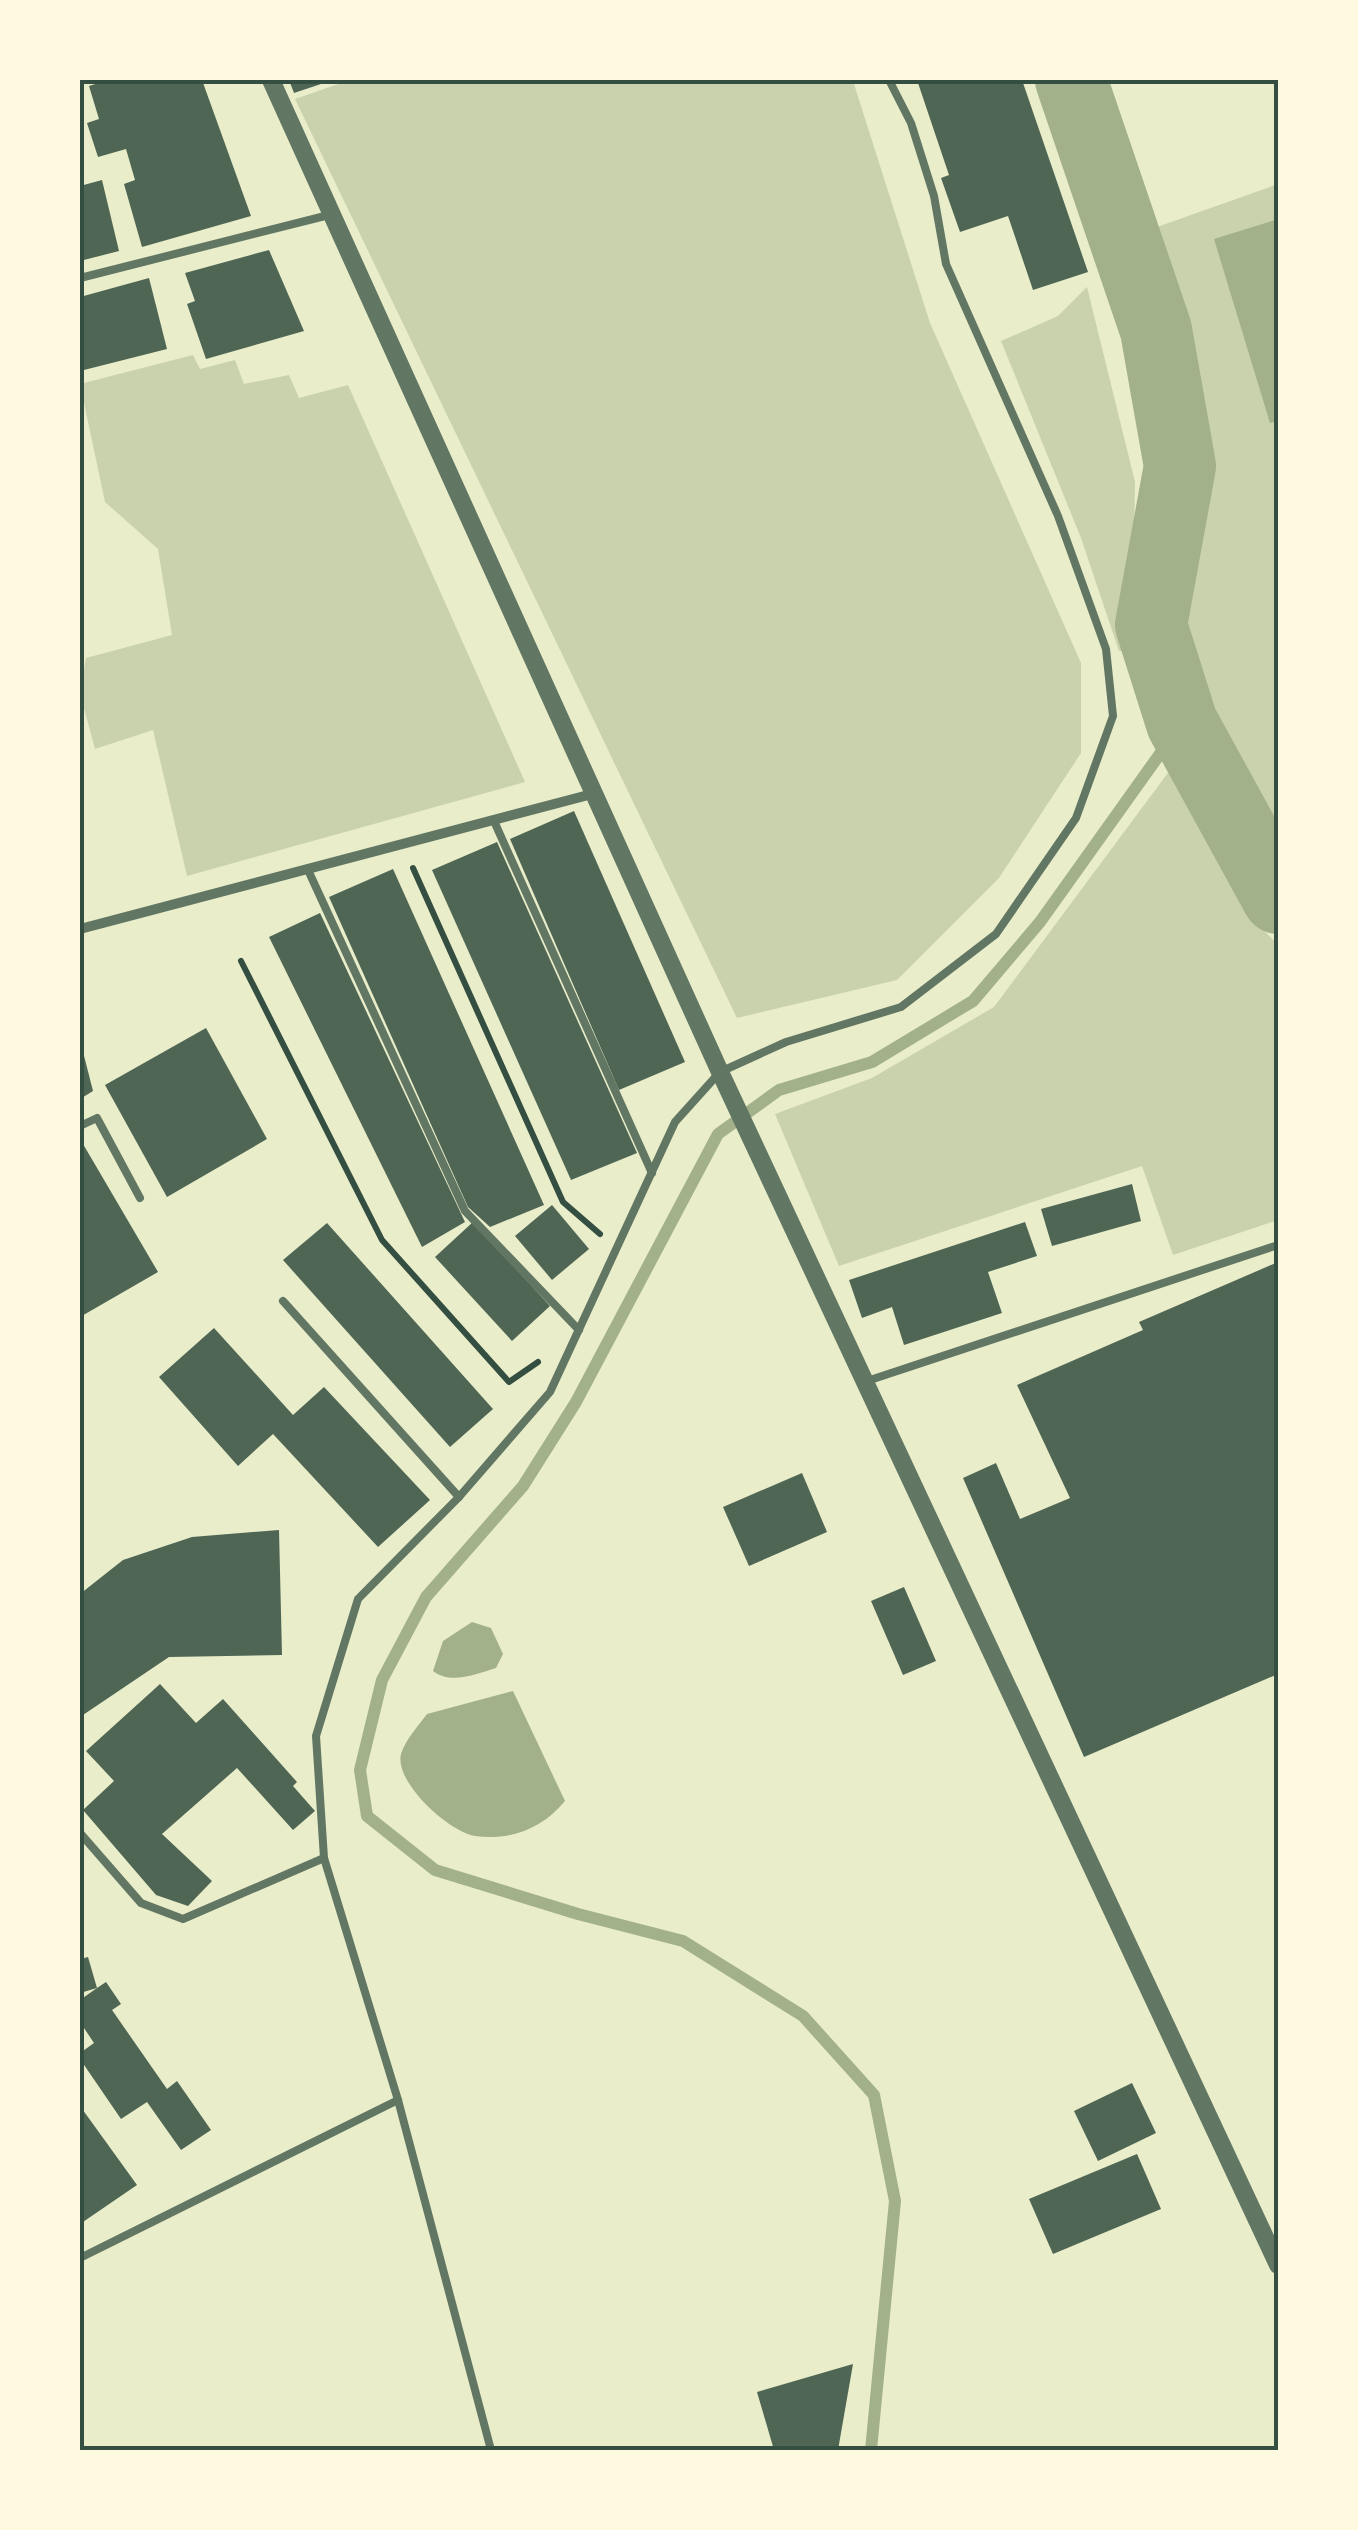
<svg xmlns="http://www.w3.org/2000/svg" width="1358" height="2530" viewBox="0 0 1358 2530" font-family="'Work Sans',sans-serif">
<rect width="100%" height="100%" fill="#e9edc9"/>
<!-- green -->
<g fill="#cad2ad">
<path d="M350,80H851L854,84L930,323L1081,663V753L999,878L897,980L737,1018L295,99Z"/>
<path d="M1278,184V855L1206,711L1186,629L1201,453L1173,307L1143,232Z"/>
<path d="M1087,287L1135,482L1132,651H1119L1081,538L1001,341L1058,316Z"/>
<path d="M193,355L200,369L235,360L244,384L289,375L299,398L348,385L525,782L187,876L153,730L95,749L80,693L86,658L172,635L158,549L105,502L80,384Z"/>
<path d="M1173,766L1242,907L1278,945V1220L1173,1255L1142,1166L839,1266L775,1114L872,1078L994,1007Z"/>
</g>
<!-- water -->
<g fill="#a3b18a">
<path d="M1278,219V421L1270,423L1214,239Z"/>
<path d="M472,1622L491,1628L503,1654L496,1668C476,1674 451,1685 433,1671L443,1641Z"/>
<path d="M513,1691L565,1801C543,1828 511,1841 475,1836C449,1832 394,1782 401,1754C405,1740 419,1725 427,1714Z"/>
</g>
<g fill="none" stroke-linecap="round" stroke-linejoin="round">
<!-- stream -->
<path stroke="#a3b18a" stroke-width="12" d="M871,2450L895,2201L874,2095L803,2016L683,1941L578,1914L435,1870L367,1816L360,1770L382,1680L426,1597L523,1486L576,1402L718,1134L779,1090L872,1062L973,1001L1040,922L1182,723"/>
<!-- river -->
<path stroke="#a3b18a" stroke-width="72" d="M1071,80L1156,330L1180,466L1151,625L1182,723L1278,898"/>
</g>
<!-- building -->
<g fill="#4f6655">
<path d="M108,80H202L251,216L142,247L124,184L135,180L126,149L98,157L87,123L99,119L89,86Z"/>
<path d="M289,80H330V81L294,93Z"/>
<path d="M917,80H1022L1088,272L1033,290L1008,216L960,232L941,178L949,175Z"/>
<path d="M102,180L119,251L80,261V186Z"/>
<path d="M269,250L304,331L206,359L187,304L195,301L185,273Z"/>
<path d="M149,278L167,349L80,371V297Z"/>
<path d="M574,811L685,1062L619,1090L510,839Z"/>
<path d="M497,842L637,1153L571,1180L432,870Z"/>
<path d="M393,869L544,1205L490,1227L468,1207L329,897Z"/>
<path d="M320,913L465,1222L422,1247L269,937Z"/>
<path d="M206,1028L267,1139L167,1197L105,1085Z"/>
<path d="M80,1040L93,1091L80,1099Z"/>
<path d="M83,1144L158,1272L80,1317V1146Z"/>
<path d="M1132,1184L1141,1221L1052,1246L1041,1209Z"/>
<path d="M552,1205L589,1249L552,1280L515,1236Z"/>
<path d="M473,1222L550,1306L512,1341L435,1257Z"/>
<path d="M1025,1222L1037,1256L988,1272L1002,1313L904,1345L892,1307L862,1318L849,1280Z"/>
<path d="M327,1223L493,1409L450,1447L283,1260Z"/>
<path d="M1278,1262V1674L1084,1757L963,1478L996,1463L1020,1519L1070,1498L1017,1385L1143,1330L1139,1322Z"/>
<path d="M214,1328L293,1415L324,1387L430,1500L378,1547L273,1434L238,1466L159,1377Z"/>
<path d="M802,1473L827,1532L749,1566L723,1507Z"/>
<path d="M279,1530L282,1655L169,1657L80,1717V1594L123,1560L192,1537Z"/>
<path d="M904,1587L936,1661L903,1675L871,1601Z"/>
<path d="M160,1684L196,1723L223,1699L297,1782L293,1786L315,1811L293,1830L237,1768L162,1834L212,1881L188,1906L156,1895L83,1810L114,1781L86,1751Z"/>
<path d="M88,1957L97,1988L106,1982L121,2004L112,2010L167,2089L177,2081L211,2130L181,2150L147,2102L121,2119L80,2059V2053L94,2043L80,2022V2000L97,1988L80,1993V1959Z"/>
<path d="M1132,2083L1156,2133L1098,2161L1074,2111Z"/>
<path d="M80,2106L137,2185L80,2224Z"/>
<path d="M1137,2154L1161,2209L1053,2254L1029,2199Z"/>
<path d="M853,2364L838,2450H774L757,2392Z"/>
</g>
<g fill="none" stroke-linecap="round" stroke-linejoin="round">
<!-- path -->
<g stroke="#344e41" stroke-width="6">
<path d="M413,868L563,1202L600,1234"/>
<path d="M241,961L382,1240L509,1382L538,1362"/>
</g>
<!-- service -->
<g stroke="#617663" stroke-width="8">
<path d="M80,278L329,215"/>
<path d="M494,821L652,1173"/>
<path d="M308,870L465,1211L579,1330"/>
<path d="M80,1126L97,1118L140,1198"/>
<path d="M283,1301L459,1497"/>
<path d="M864,1382L1278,1245"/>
<path d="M80,1833L141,1903L183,1919L324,1858"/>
<path d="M80,2258L398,2100"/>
<path d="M491,2450L398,2100L324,1858L316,1736L358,1599L459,1497L550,1392L675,1122L720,1072L786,1042L901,1007L996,934L1076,818L1113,716L1106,649L1058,516L946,264L934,196L911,123L889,80"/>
</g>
<!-- minor -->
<path stroke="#617663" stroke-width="10" d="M80,929L596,793"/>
<!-- tertiary -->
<path stroke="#617663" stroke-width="18" d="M271,80L720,1072L1278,2265"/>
</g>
<!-- border -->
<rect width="1358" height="2530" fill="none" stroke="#fefae0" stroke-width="165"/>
<rect x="82" y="82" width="1194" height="2366" fill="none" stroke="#344e41" stroke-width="4"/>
</svg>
